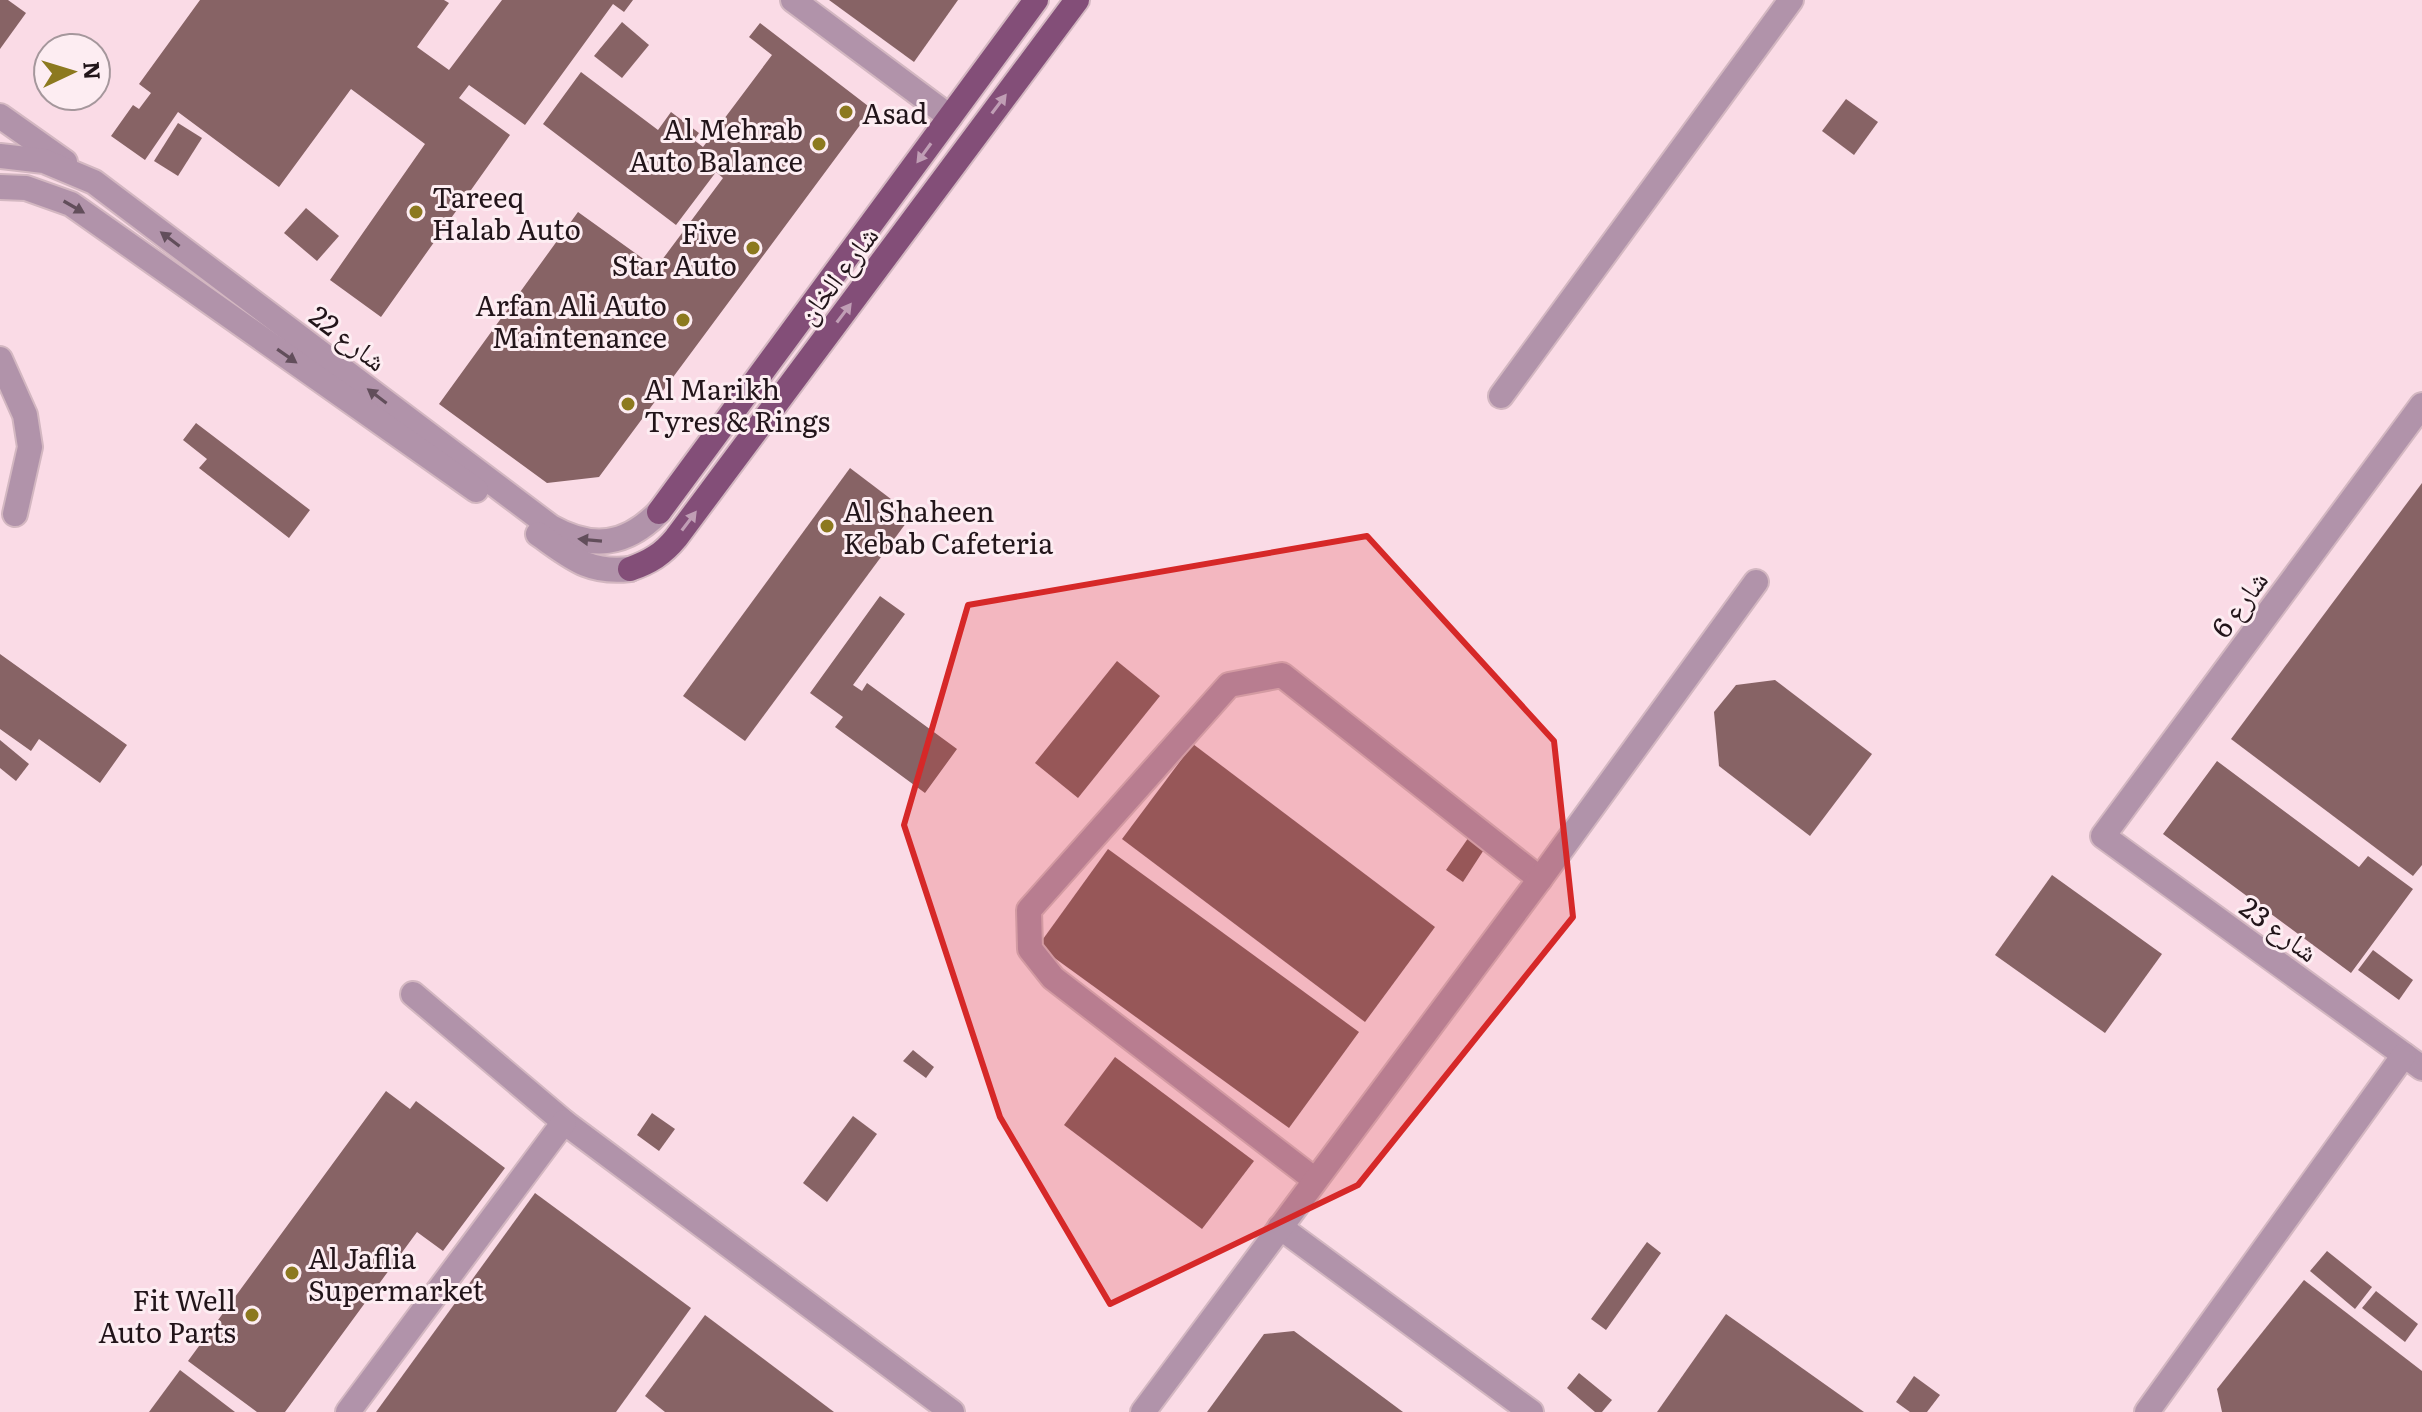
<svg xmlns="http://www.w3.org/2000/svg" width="2422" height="1412" viewBox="0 0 2422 1412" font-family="Literata,'Noto Naskh Arabic',serif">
<rect width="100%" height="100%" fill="#fadbe6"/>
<!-- building -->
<g fill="#876365">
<path d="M0,0H8L26,13L0,49Z"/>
<path d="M200,0H444L449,3L417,47L449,70L502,0H633L624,12L613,4L525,125L469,85L459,98L510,135L381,317L330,280L425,144L351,89L279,187L178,112L145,160L111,136L133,105L139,109L151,93L139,84Z"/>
<path d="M829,0H958L914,62Z"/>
<path d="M622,22L649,45L622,78L594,56Z"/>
<path d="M760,23L872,109L599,477L547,483L439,404L578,212L656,268L723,178L716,172L676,225L543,124L581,72L658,130L671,112L699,133L694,140L703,147L772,55L749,37Z"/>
<path d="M1846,99L1878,122L1854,155L1822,131Z"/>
<path d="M178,123L202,138L178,176L154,161Z"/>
<path d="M306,208L339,236L317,261L284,233Z"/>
<path d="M196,423L310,510L289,538L199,468L207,459L183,440Z"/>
<path d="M850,468L912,515L745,741L683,696Z"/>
<path d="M2422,483V865L2413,876L2231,739Z"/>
<path d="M880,596L905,614L853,685L862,691L867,683L957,749L925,793L835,727L843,717L810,693Z"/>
<path d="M0,654L127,745L100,783L39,739L31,751L0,729Z"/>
<path d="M1117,661L1160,696L1078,798L1035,763Z"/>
<path d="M1775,680L1872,754L1810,836L1719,766L1714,712L1736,685Z"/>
<path d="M0,740L29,764L16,781L0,768Z"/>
<path d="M1193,744L1435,927L1365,1022L1122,839Z"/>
<path d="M2217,761L2359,867L2368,856L2413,889L2351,973L2163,834Z"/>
<path d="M1471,834L1487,845L1463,882L1446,870Z"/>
<path d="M1108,849L1359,1032L1289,1128L1038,946Z"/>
<path d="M2052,875L2162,954L2105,1033L1995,955Z"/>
<path d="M2373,950L2413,980L2399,1000L2358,970Z"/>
<path d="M913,1050L934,1067L926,1078L903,1061Z"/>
<path d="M1115,1057L1254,1161L1202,1229L1064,1125Z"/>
<path d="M386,1091L410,1109L416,1101L505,1168L443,1251L417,1232L285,1412H257L188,1361Z"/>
<path d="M652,1113L675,1129L659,1151L637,1135Z"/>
<path d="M853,1116L877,1134L827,1202L803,1183Z"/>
<path d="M535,1193L691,1308L616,1412H376Z"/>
<path d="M1647,1242L1661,1253L1606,1330L1591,1319Z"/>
<path d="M2327,1251L2372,1287L2355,1309L2310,1271Z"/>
<path d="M2304,1280L2422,1371V1412H2222L2217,1389Z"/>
<path d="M2376,1291L2418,1324L2405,1342L2362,1308Z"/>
<path d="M1726,1314L1864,1412H1657Z"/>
<path d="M705,1315L834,1412H665L645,1396Z"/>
<path d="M1294,1331L1403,1412H1207L1264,1334Z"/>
<path d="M180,1370L235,1412H149Z"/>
<path d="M1579,1373L1612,1400L1602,1412H1595L1567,1388Z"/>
<path d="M1914,1376L1940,1395L1927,1412H1910L1896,1402Z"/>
</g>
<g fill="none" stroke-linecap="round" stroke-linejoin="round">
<!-- minor casing -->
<g stroke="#d3b7c1" stroke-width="28">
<g id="minor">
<path d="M793,0L950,117"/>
<path d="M0,116L65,162"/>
<path d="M0,156L44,161L94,182L551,527C592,550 626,546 659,512"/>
<path d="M0,187L26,188L71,204L476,490"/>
<path d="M0,359L25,415L30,447L15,514"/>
<path d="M1501,396L1791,0"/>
<path d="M2422,405L2103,836L2422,1068"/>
<path d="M538,534C571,557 588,574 630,569"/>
<path d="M413,994L564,1122L952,1412"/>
<path d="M1315,1180L1053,978L1030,949L1029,910L1229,685L1282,675L1540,879"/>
<path d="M1280,1227L1531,1412"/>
<path d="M348,1412L564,1122"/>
<path d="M1143,1412L1540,879L1756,582"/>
<path d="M2147,1412L2404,1055"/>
</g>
</g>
<!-- major casing -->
<g stroke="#d3b7c1" stroke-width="28">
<g id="major">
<path d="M659,512L1036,0"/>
<path d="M630,569C650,562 663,554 676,538L1077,0"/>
</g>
</g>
<!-- minor -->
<use href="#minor" stroke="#b193aa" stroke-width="24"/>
<!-- major -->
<use href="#major" stroke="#834e78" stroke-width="24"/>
</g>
<!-- one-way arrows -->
<defs><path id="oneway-solid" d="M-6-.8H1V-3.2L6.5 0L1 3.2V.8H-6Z" transform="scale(2)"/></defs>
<g fill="#c09eb5">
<use href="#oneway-solid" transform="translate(999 104) rotate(-53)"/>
<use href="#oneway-solid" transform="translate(924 153) rotate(126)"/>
<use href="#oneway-solid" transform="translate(844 313) rotate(-53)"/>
<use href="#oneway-solid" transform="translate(689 521) rotate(-53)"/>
</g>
<g fill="#624e5b">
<use href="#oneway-solid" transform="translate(74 207) rotate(30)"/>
<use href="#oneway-solid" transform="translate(170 239) rotate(-143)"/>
<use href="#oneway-solid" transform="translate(287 356) rotate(35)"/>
<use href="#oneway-solid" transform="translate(377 396) rotate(-143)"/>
<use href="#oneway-solid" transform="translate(590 540) rotate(-175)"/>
</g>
<!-- marked area -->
<path fill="#d62828" fill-opacity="0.2" stroke="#d62828" stroke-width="6" stroke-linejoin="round" d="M1367,536L1554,741L1573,917L1358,1185L1110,1304L1000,1117L904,825L968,605Z"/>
<!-- markers -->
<g fill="#8c791f" stroke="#fdedf2" stroke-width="3">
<circle cx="846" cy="112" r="8"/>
<circle cx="819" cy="144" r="8"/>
<circle cx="416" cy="212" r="8"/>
<circle cx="753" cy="248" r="8"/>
<circle cx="683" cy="320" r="8"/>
<circle cx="628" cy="404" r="8"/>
<circle cx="827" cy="526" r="8"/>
<circle cx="292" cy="1273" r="8"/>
<circle cx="252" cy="1315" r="8"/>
</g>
<g text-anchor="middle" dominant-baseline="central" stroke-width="6" stroke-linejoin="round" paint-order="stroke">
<!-- poi labels -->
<g font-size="28" fill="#22151a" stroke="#fdedf2" text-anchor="start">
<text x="862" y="112">Asad</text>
<text x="803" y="128" text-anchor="end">Al Mehrab<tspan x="803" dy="32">Auto Balance</tspan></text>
<text x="432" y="196">Tareeq<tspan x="432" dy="32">Halab Auto</tspan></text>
<text x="737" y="232" text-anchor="end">Five<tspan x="737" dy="32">Star Auto</tspan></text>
<text x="667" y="304" text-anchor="end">Arfan Ali Auto<tspan x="667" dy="32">Maintenance</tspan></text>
<text x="644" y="388">Al Marikh<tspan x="644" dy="32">Tyres &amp; Rings</tspan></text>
<text x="843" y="510">Al Shaheen<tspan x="843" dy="32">Kebab Cafeteria</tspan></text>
<text x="308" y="1257">Al Jaflia<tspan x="308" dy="32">Supermarket</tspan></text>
<text x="236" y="1299" text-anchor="end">Fit Well<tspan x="236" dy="32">Auto Parts</tspan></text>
</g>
<!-- street labels -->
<g font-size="28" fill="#22151a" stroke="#fdedf2">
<text transform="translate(836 274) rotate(-53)">شارع الخان</text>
<text transform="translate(349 337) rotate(37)">شارع 22</text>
<text transform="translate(2238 603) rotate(-54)">شارع 6</text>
<text transform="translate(2280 928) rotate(36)">شارع 23</text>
</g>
</g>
<!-- north arrow -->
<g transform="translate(72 72) rotate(86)"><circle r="38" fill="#fdedf2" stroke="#a5979c" stroke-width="2"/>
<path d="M0-6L14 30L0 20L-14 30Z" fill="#8c791f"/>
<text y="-12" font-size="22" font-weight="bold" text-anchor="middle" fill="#22151a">N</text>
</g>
</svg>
